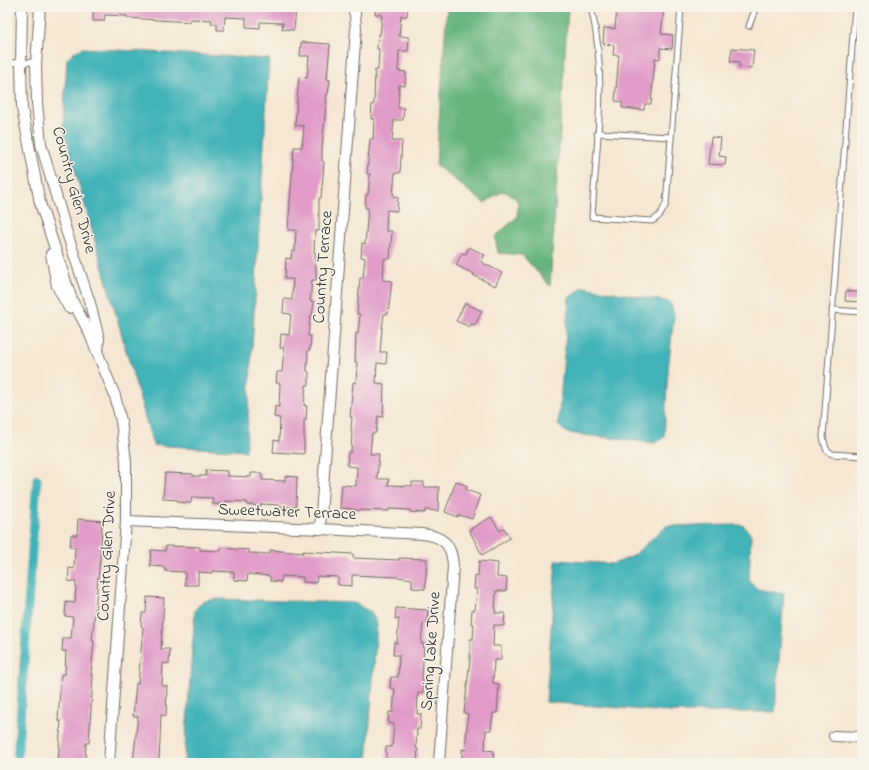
<svg xmlns="http://www.w3.org/2000/svg" width="869" height="770" viewBox="0 0 869 770" font-family="'Indie Flower',sans-serif">
<rect width="100%" height="100%" fill="#f7f3e8"/>
<filter id="ink" filterUnits="userSpaceOnUse"><feTurbulence type="fractalNoise" baseFrequency=".025" numOctaves="2"/><feDisplacementMap in="SourceGraphic" scale="8" xChannelSelector="R" yChannelSelector="G"/><feConvolveMatrix kernelMatrix="1 2 1 2 8 2 1 2 1" color-interpolation-filters="sRGB"/></filter>
<filter id="wash" filterUnits="userSpaceOnUse"><feTurbulence type="fractalNoise" baseFrequency=".012" numOctaves="4" result="noise"/><feDisplacementMap in="SourceGraphic" scale="16" xChannelSelector="R" yChannelSelector="G"/><feGaussianBlur stdDeviation="0.9" result="paint"/><feColorMatrix in="noise" values="0 0 0 0 0 0 0 0 0 0 0 0 0 0 0 0 0 1.4 0 .05"/><feComposite in="paint" operator="in"/></filter>
<g filter="url(#wash)">
<rect width="100%" height="100%" fill="#f5e7d3"/>
<!-- forest -->
<path fill="#65b47e" stroke="#487054" d="M447,7H568L550,286L522,255L498,253L495,237L517,217L518,202L513,196L503,191L484,203L436,165Z"/>
<!-- water -->
<g fill="#41b2b8" stroke="#366e72">
<path d="M83,48L269,59L246,451L153,445L63,128L67,59L74,52Z"/>
<path d="M583,287L670,302L674,315L668,370L664,437L655,443L567,433L558,425L569,298Z"/>
<path d="M743,525L751,535L749,580L757,589L784,594L775,712H671L546,702L556,560L613,564L633,556L666,526Z"/>
<path d="M215,599L354,603L371,612L377,624L367,763H184L195,610L202,602Z"/>
</g>
<g fill="none" stroke-linecap="round" stroke-linejoin="round">
<!-- canal -->
<path stroke="#41b2b8" stroke-width="9" d="M17,763L37,479"/>
</g>
<g id="blocks">
<!-- building -->
<g fill="#e09bc7">
<path d="M93,7H296L294,30L282,29L283,23L260,22V28L246,27V18L225,17L224,30H217V24H211L212,20L190,19V22L127,18V16L105,15L104,21H93Z"/>
<path d="M376,7H408L407,16H401L399,36L409,37L408,51H399L398,71L406,72L405,86L399,85L398,108H404L403,120H394L392,141H402L400,173H395L393,196L398,197L397,211L387,210L386,231H392L390,259H384L383,280L392,281L388,314H384L382,329L380,352H387L386,364L377,363L376,383L384,384L383,417L378,416L376,433H372L370,454H379L377,479H389L388,485L412,486V482H424V487H439L438,511L425,510V513L410,512V510L389,509V511L354,510V509L340,508L342,485L356,486L357,467L347,466L348,452H351L352,431H351L352,417H350L353,382L356,383L357,362H355L356,333L358,334L360,314H357L360,278H363L365,258L361,257L362,243L365,244L368,208H365L366,195H368L370,174H367L370,139H373L374,119H371L372,104H374L375,70H378L379,49H377L378,35H380L382,15L375,14Z"/>
<path d="M617,7H664L661,34L673,35L672,49L660,48V59L655,58L651,104H645L644,110L622,108V102L615,101L619,55H613L614,45L603,44L604,28L615,29Z"/>
<path d="M301,42L330,44L327,79L330,80L328,94H327L322,149V161L324,162L323,176L321,198H319V231H315L314,252H315V265L316,266V280H312L310,301L314,302L312,316H310L308,336H311L310,350H308L307,371L309,372V385H306L304,406H307L306,420H304V454L273,452L274,440L279,441L280,418L274,417L275,406L279,407L280,383H276L277,372H282L284,348H280L281,334L289,335L291,314L283,313L284,299L292,300L293,279H285L286,258L291,259L292,251H295L296,230H288L294,147H302L304,126L295,125L299,77L307,78L309,56H300Z"/>
<path d="M732,48L754,50L752,68L739,67V62L730,61Z"/>
<path d="M711,137L721,138L719,156L726,157L725,165L708,164Z"/>
<path d="M469,247L485,255L481,262L502,273L495,286L473,275L474,274L456,265L462,253L466,254Z"/>
<path d="M846,291L862,293V302L845,301Z"/>
<path d="M465,303L482,311L475,325L471,324L470,327L456,321Z"/>
<path d="M206,470L228,471V476L251,477V473H262V480L285,481V476L297,477L296,507H281V505L261,504V506L247,505V502L226,501V504H212L213,498L192,497L191,503L178,502V500L163,499L165,473L193,474V476H206Z"/>
<path d="M456,481L467,486L466,490L480,495L472,519L459,515L458,517L445,512Z"/>
<path d="M491,517L500,531L504,528L510,538L482,555L469,530Z"/>
<path d="M78,519L102,521L101,549L92,641H94L91,675H93L89,743H86L85,763H58L61,721H58L61,674L65,675L66,651H62L63,638H71L73,617L65,616L66,602L75,603L76,582L68,581L69,568L74,569L75,547H70L71,535H77Z"/>
<path d="M166,546L200,547V550L221,551V548L249,550V553L270,554V550L303,553V551L353,554V558L399,560V558L427,559L425,589L412,588V579L398,577L352,575V586L338,585V577L317,576L316,583L303,582V577L282,576L281,582L270,581V576L248,574L247,581L234,580V572L212,571V573L198,572V585H185V572L165,571V567L150,566L151,550L165,551Z"/>
<path d="M479,561L498,563L497,577L507,578L506,591H496L495,613H505L504,626L494,625L493,646H501V660H494L493,683L499,684L497,713H493L491,730H486L485,750L494,751L493,763H462V749L465,750L468,714L464,713L470,659V639H473L474,624H471L472,610H475L477,589H474L475,575L478,576Z"/>
<path d="M147,597L164,598L161,649H170L169,664L163,663L162,686H167L166,716L161,715L159,763H133L138,716H133L136,683L138,684L143,627L141,626L142,613H146Z"/>
<path d="M396,608L428,610L427,624L423,623L421,644H424L422,679H423V693H418L417,714H421L420,729H417L416,748L418,749L417,763H391V759H386V747H392L394,724L388,723L389,712H393L395,689L390,688L391,677H398L399,655H393L394,642L397,643L399,619H395Z"/>
</g>
</g>
</g>
<g filter="url(#ink)">
<use href="#blocks" fill-opacity="0" stroke="#726d66" stroke-width="1"/>
<g fill="none" stroke-linecap="round" stroke-linejoin="round">
<!-- service casing -->
<g stroke="#726d66" stroke-width="7">
<g id="service">
<path d="M591,7C608,76 596,147 592,217L652,221C660,217 662,212 666,204L681,7"/>
<path d="M855,7L823,437L826,449L832,454L862,456"/>
<path d="M749,26L756,7"/>
<path d="M7,63L36,62"/>
<path d="M597,133L671,137"/>
<path d="M832,310L862,312"/>
</g>
</g>
<!-- minor casing -->
<g stroke="#726d66" stroke-width="12">
<g id="minor">
<path d="M22,7L21,63L22,108L40,203L72,300L89,332L115,396L121,421L126,461V521L109,763"/>
<path d="M40,7L36,65L37,103L41,144L66,230L90,303L99,339L98,353"/>
<path d="M51,254L57,286L69,308"/>
<path d="M126,521L320,529L422,534C443,536 452,544 453,566L439,763"/>
<path d="M320,529L356,29L355,14L352,7"/>
<path d="M834,736L862,737"/>
</g>
</g>
<!-- service -->
<use href="#service" stroke="#fff" stroke-width="5"/>
<!-- minor -->
<use href="#minor" stroke="#fff" stroke-width="10"/>
</g>
</g>
<g text-anchor="middle" dominant-baseline="central" stroke-width="3" stroke-linejoin="round" paint-order="stroke">
<!-- street labels -->
<g font-size="17" fill="#2b2b2b" stroke="#f7f3e8">
<text transform="translate(74 190) rotate(75)">Country Glen Drive</text>
<text transform="translate(323 267) rotate(-86)">Country Terrace</text>
<text transform="translate(287 512) rotate(2)">Sweetwater Terrace</text>
<text transform="translate(107 556) rotate(-87)">Country Glen Drive</text>
<text transform="translate(431 651) rotate(-86)">Spring Lake Drive</text>
</g>
</g>
<!-- margin -->
<rect width="869" height="770" fill="none" stroke="#f7f3e8" stroke-width="24"/>
</svg>
